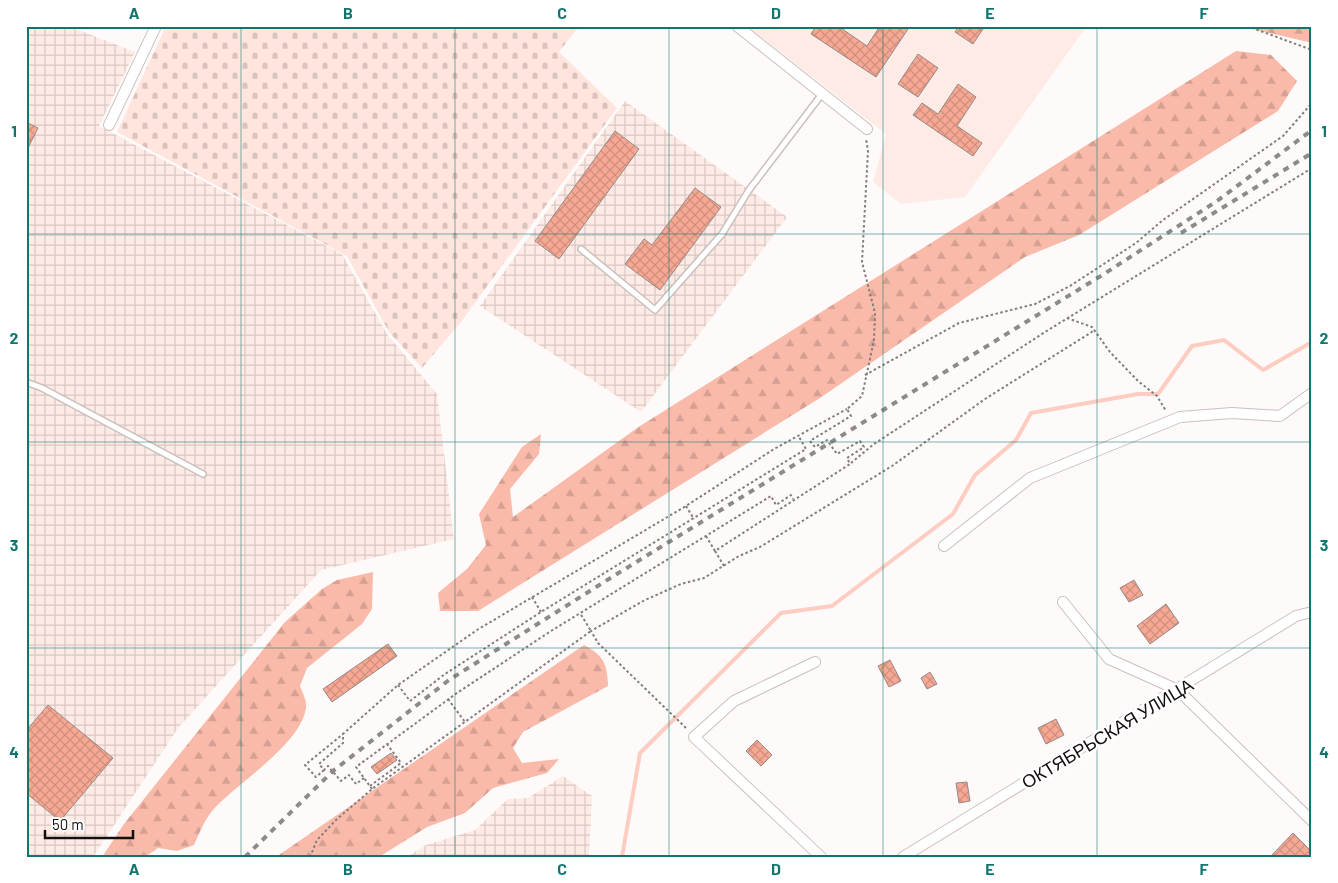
<svg xmlns="http://www.w3.org/2000/svg" width="1338" height="883" viewBox="0 0 1338 883" font-family="Barlow,sans-serif">
<defs>
<pattern id="industrial-grid" width="8" height="8" patternUnits="userSpaceOnUse" patternTransform="scale(1.25)"><rect width="8" height="8" fill="#feebe6"/><path d="M0 4h8M4 0v8" fill="none" stroke="#d9c8c4"/></pattern>
<pattern id="forest-firs" width="22" height="20" patternUnits="userSpaceOnUse" patternTransform="scale(1.25)"><rect width="22" height="20" fill="#fabaaa"/><path d="M5 1l3.5 6h-7zM16 11l3.5 6h-7z" fill="#d59f91"/></pattern>
<pattern id="cemetery-stones" width="16" height="16" patternUnits="userSpaceOnUse" patternTransform="scale(1.25)"><rect width="16" height="16" fill="#ffe5de"/><path d="M2 7V4a2 2 0 0 1 4 0v3zM10 15v-3a2 2 0 0 1 4 0v3z" fill="#dac3bd"/></pattern>
<pattern id="building-cross-hatch" width="8" height="8" patternUnits="userSpaceOnUse" patternTransform="scale(1.25)"><rect width="8" height="8" fill="#f6a893"/><path d="M0 0l8 8M0 8l8-8" fill="none" stroke="#d28f7e"/></pattern>
</defs>
<rect width="100%" height="100%" fill="#fefaf9"/>
<!-- built -->
<path fill="#feebe6" d="M747,26H1087L965,197L901,204L873,182L886,134Z"/>
<!-- industrial -->
<g fill="url(#industrial-grid)">
<path d="M26,26H68L135,52L99,126L342,254L387,334L437,394L454,539L321,570L178,728L93,857H26Z"/>
<path d="M625,101L787,217L641,412L480,306Z"/>
<path d="M563,776L592,796L589,857H407L426,845L475,830L508,799L528,798Z"/>
</g>
<!-- forest -->
<g fill="url(#forest-firs)">
<path d="M1249,26H1312V43L1253,29Z"/>
<path d="M1236,51L1271,55L1297,81L1278,111L1079,235L1025,257L820,398L478,611H440L438,593L467,569L486,545L479,514L522,447L541,434L539,454L510,489L513,517L637,428Z"/>
<path d="M373,572L372,609L362,624L307,668L300,686C302,691 306,699 306,704C307,741 235,784 212,811C204,821 199,834 194,845L177,851L158,848L145,857H102L124,824L285,622L322,589L337,580Z"/>
<path d="M584,645C604,656 607,663 608,686L523,732L513,748L522,763L559,759L547,773L493,788L465,813L427,827L379,857H276Z"/>
</g>
<!-- cemetery -->
<path fill="url(#cemetery-stones)" d="M166,26H579L559,52L617,108L461,322L422,368L389,332L347,256L117,132Z"/>
<g fill="none" stroke-linecap="round" stroke-linejoin="round">
<!-- stream -->
<path stroke="#fecdc1" stroke-width="4" d="M622,857L640,753L781,613L832,606L953,514L975,475L1016,440L1031,413L1138,394H1158L1192,346L1224,340L1263,370L1312,342"/>
</g>
<!-- building -->
<g fill="url(#building-cross-hatch)" stroke="#958b89">
<path d="M816,26H838L867,46L880,26H910L876,77L811,34Z"/>
<path d="M959,26H985L973,44L955,32Z"/>
<path d="M918,54L938,68L918,97L898,84Z"/>
<path d="M958,84L976,97L957,126L982,143L973,156L913,115L922,103L938,114Z"/>
<path d="M26,122L38,128L26,152Z"/>
<path d="M615,131L639,149L559,259L535,241Z"/>
<path d="M695,188L721,207L660,290L625,264L644,239L652,245Z"/>
<path d="M1134,580L1143,595L1129,602L1120,588Z"/>
<path d="M1166,604L1179,623L1150,644L1137,626Z"/>
<path d="M388,644L397,656L332,702L323,689Z"/>
<path d="M890,660L901,681L889,687L878,666Z"/>
<path d="M930,672L937,684L927,689L921,678Z"/>
<path d="M48,705L113,758L60,821L26,793V731Z"/>
<path d="M1056,719L1064,735L1046,744L1038,728Z"/>
<path d="M757,740L772,755L761,766L746,751Z"/>
<path d="M391,753L397,760L377,774L371,767Z"/>
<path d="M967,782L970,801L959,803L956,783Z"/>
<path d="M1293,833L1312,852V857H1270Z"/>
</g>
<g fill="none" stroke-linecap="round" stroke-linejoin="round">
<!-- service casing -->
<g stroke="#cac0bd" stroke-width="8">
<g id="service">
<path d="M581,249L655,310L722,234L749,190L822,94"/>
<path d="M26,382L42,388L203,474"/>
</g>
</g>
<!-- minor casing -->
<g stroke="#cac0bd" stroke-width="12">
<g id="minor">
<path d="M737,26L867,129"/>
<path d="M109,125L156,26"/>
<path d="M944,546L1030,478L1180,417L1232,413L1280,416L1312,393"/>
<path d="M1063,602L1109,659L1178,690L1312,821"/>
<path d="M815,662L734,701L694,737L821,857"/>
<path d="M903,857L1296,616L1312,612"/>
</g>
</g>
<!-- path -->
<g stroke="#827e7d" stroke-width="2" stroke-dasharray="2.5 2.5" stroke-linecap="butt">
<path d="M1247,26L1312,50"/>
<path d="M1067,318L1092,327L1110,352L1138,381L1157,396L1166,411"/>
<path d="M865,375L959,323L1035,304L1070,286L1136,243L1163,220L1283,136L1312,103"/>
<path d="M851,463L874,444L1045,332L1312,168"/>
<path d="M686,506L694,519"/>
<path d="M706,536L715,551"/>
<path d="M724,566L715,551L850,464L847,458L864,447L860,441L837,454L827,440L815,447L810,441L851,416L847,409L862,396L874,340L875,313L862,262L868,151L866,139"/>
<path d="M532,597L541,612"/>
<path d="M398,685L410,701L445,674L541,612L806,449L799,437"/>
<path d="M448,699L465,722"/>
<path d="M686,728L598,643L591,631L645,600L681,584L704,578L739,556L760,547L892,466L985,399L1095,330"/>
<path d="M324,770L316,777L305,765L343,734"/>
<path d="M364,778L356,784L349,775L341,781L328,766L324,770L319,764L343,743V734L398,685L477,630L686,506L774,449L847,409"/>
<path d="M370,786L401,763L387,744"/>
<path d="M372,789L356,767L457,693L551,631L771,496L776,505L791,495L793,499"/>
<path d="M310,857L317,840L336,820L372,789L591,631L580,613"/>
</g>
<!-- service -->
<use href="#service" stroke="#fff" stroke-width="5"/>
<!-- minor -->
<use href="#minor" stroke="#fff" stroke-width="10"/>
<!-- rail -->
<g stroke="#8e8a89" stroke-width="4" stroke-dasharray="6 6" stroke-linecap="butt">
<path d="M1181,233L1312,153"/>
<path d="M245,857L333,771L449,680L612,577L1104,274L1217,201L1312,130"/>
</g>
</g>
<!-- grid -->
<path fill="none" stroke="#0f766e" stroke-width="1" stroke-opacity="0.55" d="M241,26V857M455,26V857M669,26V857M883,26V857M1097,26V857M26,234H1312M26,442H1312M26,648H1312"/>
<g text-anchor="middle" dominant-baseline="central" stroke-width="5" stroke-linejoin="round" paint-order="stroke">
<!-- street labels -->
<g font-size="18" fill="#130f0e" stroke="#fff">
<text transform="translate(1107 733) rotate(-31)">ОКТЯБРЬСКАЯ УЛИЦА</text>
</g>
</g>
<!-- border -->
<rect width="1338" height="883" fill="none" stroke="#ffffff" stroke-width="55"/>
<!-- scale -->
<path d="M45 830v8h88v-8" fill="none" stroke="#130f0e" stroke-width="2.5"/>
<text x="52" y="830" font-size="15" fill="#130f0e" stroke="#ffffff" stroke-width="4" paint-order="stroke">50 m</text>
<rect x="28" y="28" width="1282" height="828" fill="none" stroke="#0f766e" stroke-width="2"/>
<g font-size="16" text-anchor="middle" font-weight="bold" fill="#0f766e">
<text x="134" y="19">A</text>
<text x="348" y="19">B</text>
<text x="562" y="19">C</text>
<text x="776" y="19">D</text>
<text x="990" y="19">E</text>
<text x="1204" y="19">F</text>
<text x="14" y="137">1</text>
<text x="1324" y="137">1</text>
<text x="14" y="344">2</text>
<text x="1324" y="344">2</text>
<text x="14" y="551">3</text>
<text x="1324" y="551">3</text>
<text x="14" y="758">4</text>
<text x="1324" y="758">4</text>
<text x="134" y="875">A</text>
<text x="348" y="875">B</text>
<text x="562" y="875">C</text>
<text x="776" y="875">D</text>
<text x="990" y="875">E</text>
<text x="1204" y="875">F</text>
</g>
</svg>
